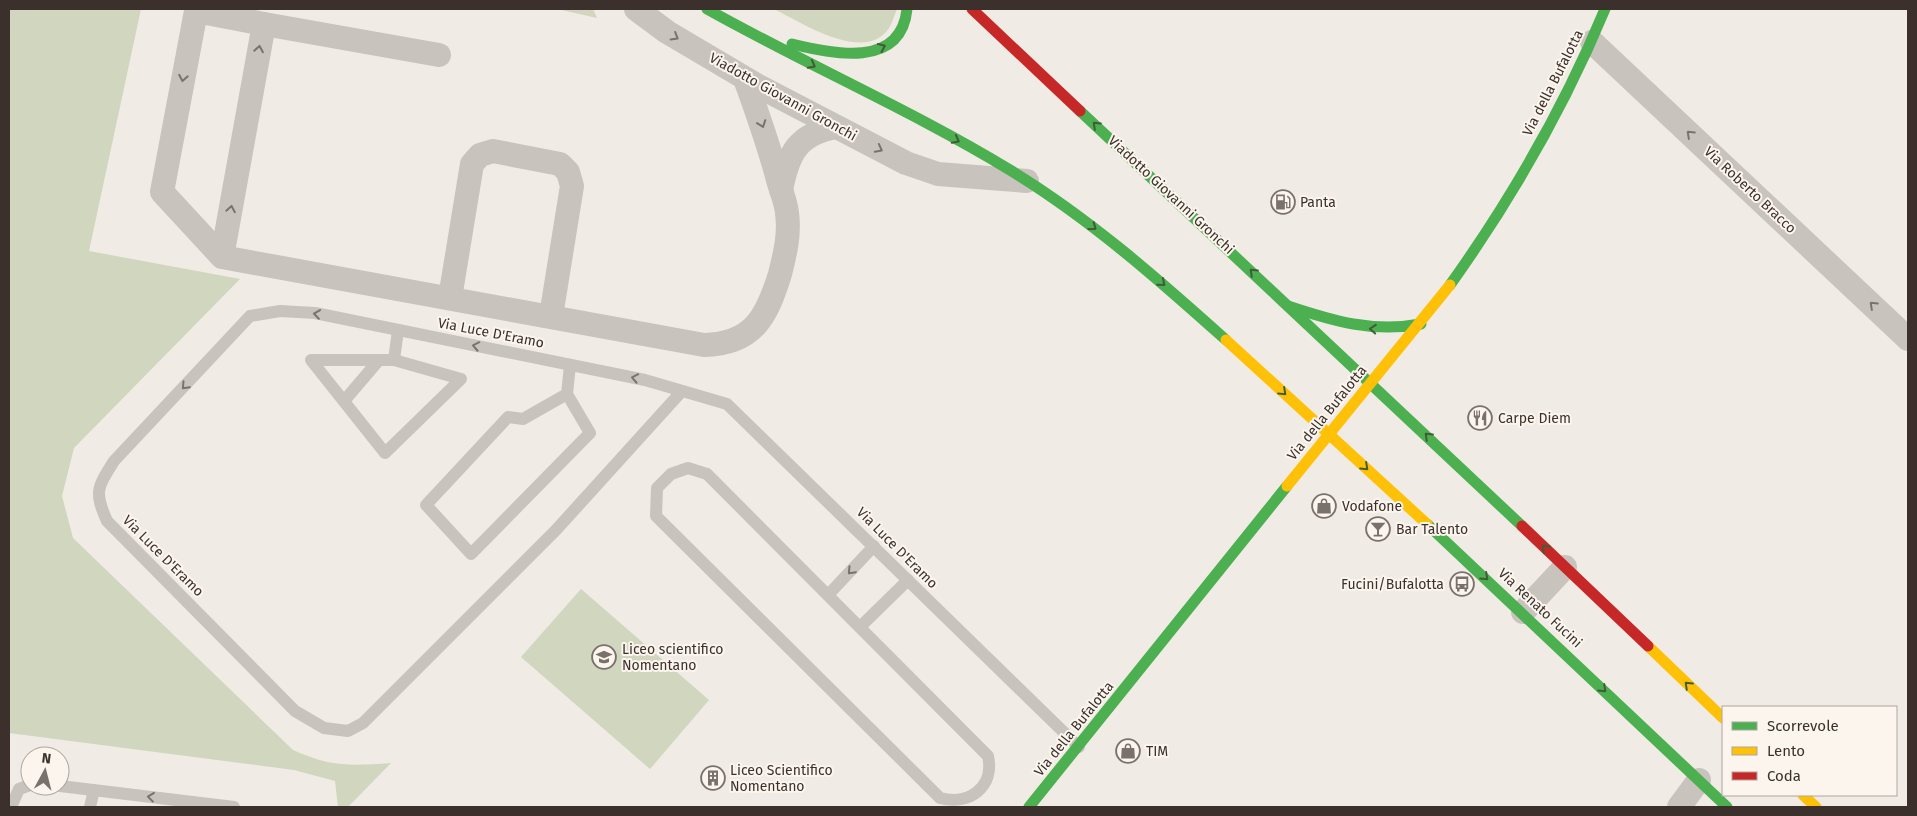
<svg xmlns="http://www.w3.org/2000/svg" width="1917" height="816" viewBox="0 0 1917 816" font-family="'Fira Sans',sans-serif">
<rect width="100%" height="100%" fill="#f0ebe5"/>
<!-- green -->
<g fill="#d1d6bf">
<path d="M9,9H141L89,251L240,279L74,448L62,496L73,538L293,750C331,767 350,766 391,763L348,807H338L335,781L294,770L9,733Z"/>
<path d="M557,9H593L597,18Z"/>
<path d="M774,9H897C894,16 891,28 885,33C859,60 800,22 774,9Z"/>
<path d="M581,589L709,700L650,769L521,657Z"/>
</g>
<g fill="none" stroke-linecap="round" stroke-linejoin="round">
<!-- lane -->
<g stroke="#c9c3be" stroke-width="12">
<path d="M394,360H311L385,453L461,379L394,360L398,330"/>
<path d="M682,391L556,530L363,723L348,731L324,728L295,711L107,521C94,492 97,488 114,461L250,316L280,311L315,313L645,380L727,404L1079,747"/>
<path d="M567,394L523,419L508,417L426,505L471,554L590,433L567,394L570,365"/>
<path d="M344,401L379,360"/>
<path d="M688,468L707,474L988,756C995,787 969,806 940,798L656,516L657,488L671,474Z"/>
<path d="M828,595L874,546"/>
<path d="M860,627L908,580"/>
<path d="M60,786L234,807"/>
<path d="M11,807L19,789L30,785"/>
<path d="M90,807L94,790"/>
</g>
<!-- street -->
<g stroke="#c9c3be" stroke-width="24">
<path d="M636,9L667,32L760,87L906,163L938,174L1027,181"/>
<path d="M264,24L439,55"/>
<path d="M1592,42L1908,339"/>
<path d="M781,190C788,153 798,134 836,127"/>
<path d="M222,257L264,24L196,11L162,192L222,257L704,345C754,344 767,316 780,274C785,254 790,234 787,213C786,202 781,191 778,180C769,146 757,112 745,79"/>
<path d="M450,298L472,164L480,155L493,151L560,164L568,172L572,186L551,316"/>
<path d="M1523,612L1565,567"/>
<path d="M1679,807L1699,780"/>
</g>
<!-- fast -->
<g stroke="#4caf50" stroke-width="11">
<path d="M707,9C807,65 913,111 1010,170C1089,218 1158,279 1226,340"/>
<path d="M792,44C833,54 901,69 907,9"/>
<path d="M1080,111L1522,526"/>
<path d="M1450,285C1512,198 1564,108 1605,9"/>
<path d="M1288,306C1333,321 1373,333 1421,324"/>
<path d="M1427,524L1727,807"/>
<path d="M1029,807L1287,486"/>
</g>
<!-- slow -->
<g stroke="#ffc107" stroke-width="11">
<path d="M1226,340L1427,524"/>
<path d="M1287,486L1450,285"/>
<path d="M1648,646L1723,718"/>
<path d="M1803,795L1816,807"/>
</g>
<!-- jam -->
<g stroke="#c62828" stroke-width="11">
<path d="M972,9L1080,111"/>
<path d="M1522,526L1648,646"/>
</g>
</g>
<!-- one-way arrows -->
<defs><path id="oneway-chevron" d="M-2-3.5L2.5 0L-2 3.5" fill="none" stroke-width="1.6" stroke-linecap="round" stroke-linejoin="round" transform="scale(1.25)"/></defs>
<g stroke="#7b726d">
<use href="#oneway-chevron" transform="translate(675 37) rotate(31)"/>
<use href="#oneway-chevron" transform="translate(259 49) rotate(-80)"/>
<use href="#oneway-chevron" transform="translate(183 78) rotate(100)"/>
<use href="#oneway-chevron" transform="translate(762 124) rotate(70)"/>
<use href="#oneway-chevron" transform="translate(1690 134) rotate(-137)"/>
<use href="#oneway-chevron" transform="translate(879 149) rotate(28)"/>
<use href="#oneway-chevron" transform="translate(231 209) rotate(-80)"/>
<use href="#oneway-chevron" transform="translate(1873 305) rotate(-137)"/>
<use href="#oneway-chevron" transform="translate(317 314) rotate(-172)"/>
<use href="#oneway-chevron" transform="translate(476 346) rotate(-169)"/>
<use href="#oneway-chevron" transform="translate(635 378) rotate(-169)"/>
<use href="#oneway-chevron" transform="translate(185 386) rotate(133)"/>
<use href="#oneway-chevron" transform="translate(851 571) rotate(133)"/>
<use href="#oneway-chevron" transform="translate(151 797) rotate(-173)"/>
</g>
<g stroke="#415c38">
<use href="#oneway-chevron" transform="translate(882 47) rotate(-24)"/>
<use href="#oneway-chevron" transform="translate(812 65) rotate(28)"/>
<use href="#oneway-chevron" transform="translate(1096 125) rotate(-137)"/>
<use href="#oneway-chevron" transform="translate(956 140) rotate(28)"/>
<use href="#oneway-chevron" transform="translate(1093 227) rotate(37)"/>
<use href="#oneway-chevron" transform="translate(1253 272) rotate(-136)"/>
<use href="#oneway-chevron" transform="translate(1162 283) rotate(40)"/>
<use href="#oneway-chevron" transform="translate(1373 329) rotate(-176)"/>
<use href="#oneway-chevron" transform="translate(1283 392) rotate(43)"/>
<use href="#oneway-chevron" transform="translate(1428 436) rotate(-136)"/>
<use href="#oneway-chevron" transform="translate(1365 467) rotate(43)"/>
<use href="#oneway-chevron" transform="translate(1545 548) rotate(-136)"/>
<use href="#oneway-chevron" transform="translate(1485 577) rotate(43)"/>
<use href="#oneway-chevron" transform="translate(1688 685) rotate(-136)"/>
<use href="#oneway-chevron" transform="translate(1603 689) rotate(44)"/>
</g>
<!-- icons -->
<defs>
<g id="fuel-ring" transform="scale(1.25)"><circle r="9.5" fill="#fbf5ee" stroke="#7a716c" stroke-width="1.5"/><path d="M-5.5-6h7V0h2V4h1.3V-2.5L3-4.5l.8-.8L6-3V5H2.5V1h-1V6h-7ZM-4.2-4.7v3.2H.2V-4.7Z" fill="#7a716c"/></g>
<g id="restaurant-ring" transform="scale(1.25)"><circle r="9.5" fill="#fbf5ee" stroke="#7a716c" stroke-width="1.5"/><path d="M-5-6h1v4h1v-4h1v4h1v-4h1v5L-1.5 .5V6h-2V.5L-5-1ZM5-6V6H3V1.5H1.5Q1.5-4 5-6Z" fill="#7a716c"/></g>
<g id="shop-ring" transform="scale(1.25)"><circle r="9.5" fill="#fbf5ee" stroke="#7a716c" stroke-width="1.5"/><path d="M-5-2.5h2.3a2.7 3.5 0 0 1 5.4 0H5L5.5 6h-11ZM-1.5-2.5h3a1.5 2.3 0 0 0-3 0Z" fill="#7a716c"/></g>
<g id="bar-ring" transform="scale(1.25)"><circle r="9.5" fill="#fbf5ee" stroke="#7a716c" stroke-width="1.5"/><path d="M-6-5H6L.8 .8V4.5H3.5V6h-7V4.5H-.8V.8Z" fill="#7a716c"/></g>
<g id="bus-ring" transform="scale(1.25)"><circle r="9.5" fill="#fbf5ee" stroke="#7a716c" stroke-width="1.5"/><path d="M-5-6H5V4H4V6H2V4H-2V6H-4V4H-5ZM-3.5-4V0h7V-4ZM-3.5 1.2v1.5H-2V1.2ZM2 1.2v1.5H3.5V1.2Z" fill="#7a716c"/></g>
<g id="school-ring" transform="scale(1.25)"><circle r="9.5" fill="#fbf5ee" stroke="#7a716c" stroke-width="1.5"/><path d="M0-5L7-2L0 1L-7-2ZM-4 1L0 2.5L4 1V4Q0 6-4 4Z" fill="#7a716c"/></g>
<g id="building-ring" transform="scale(1.25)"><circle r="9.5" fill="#fbf5ee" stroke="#7a716c" stroke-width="1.5"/><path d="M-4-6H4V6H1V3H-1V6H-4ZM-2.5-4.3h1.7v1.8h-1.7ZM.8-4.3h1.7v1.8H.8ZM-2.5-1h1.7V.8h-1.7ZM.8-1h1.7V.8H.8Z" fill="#7a716c"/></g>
</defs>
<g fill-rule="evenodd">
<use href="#fuel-ring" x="1283" y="202"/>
<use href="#restaurant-ring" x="1480" y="418"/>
<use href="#shop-ring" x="1324" y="506"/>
<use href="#bar-ring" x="1378" y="529"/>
<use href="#bus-ring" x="1462" y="584"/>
<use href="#school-ring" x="604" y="657"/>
<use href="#shop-ring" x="1128" y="751"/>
<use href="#building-ring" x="713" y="778"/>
</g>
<g text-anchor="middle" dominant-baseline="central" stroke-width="4" stroke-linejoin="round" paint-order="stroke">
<!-- street labels -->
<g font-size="14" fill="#3b302b" stroke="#fbf5ee">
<text transform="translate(1553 83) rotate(-63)">Via della Bufalotta</text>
<text transform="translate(783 97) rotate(29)">Viadotto Giovanni Gronchi</text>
<text transform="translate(1750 190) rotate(43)">Via Roberto Bracco</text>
<text transform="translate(1171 195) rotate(43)">Viadotto Giovanni Gronchi</text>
<text transform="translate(491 333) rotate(11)">Via Luce D'Eramo</text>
<text transform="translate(1327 413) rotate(-51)">Via della Bufalotta</text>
<text transform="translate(897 548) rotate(45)">Via Luce D'Eramo</text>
<text transform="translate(163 556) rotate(45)">Via Luce D'Eramo</text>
<text transform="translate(1540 608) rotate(43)">Via Renato Fucini</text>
<text transform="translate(1074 729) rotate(-51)">Via della Bufalotta</text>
</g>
<!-- poi labels -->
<g font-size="14" fill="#3b302b" stroke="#fbf5ee" text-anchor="start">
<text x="1300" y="202">Panta</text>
<text x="1498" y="418">Carpe Diem</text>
<text x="1342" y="506">Vodafone</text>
<text x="1396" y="529">Bar Talento</text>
<text x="1444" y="584" text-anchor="end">Fucini/Bufalotta</text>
<text x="622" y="649">Liceo scientifico<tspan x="622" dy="16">Nomentano</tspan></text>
<text x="1146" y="751">TIM</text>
<text x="730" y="770">Liceo Scientifico<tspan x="730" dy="16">Nomentano</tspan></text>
</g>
</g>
<!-- border -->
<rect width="1917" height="816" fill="none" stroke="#3b302b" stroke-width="20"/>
<!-- legend -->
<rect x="1722" y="706" width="175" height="90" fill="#fbf5ee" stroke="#aea6a0"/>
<rect x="1732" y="722" width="25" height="8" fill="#4caf50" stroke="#aea6a0"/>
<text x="1767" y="731" font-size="15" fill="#3b302b">Scorrevole</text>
<rect x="1732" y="747" width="25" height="8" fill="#ffc107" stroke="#aea6a0"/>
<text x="1767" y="756" font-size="15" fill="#3b302b">Lento</text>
<rect x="1732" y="772" width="25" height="8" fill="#c62828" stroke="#aea6a0"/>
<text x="1767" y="781" font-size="15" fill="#3b302b">Coda</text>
<!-- north arrow -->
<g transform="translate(45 771) rotate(7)"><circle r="24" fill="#fbf5ee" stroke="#aea6a0"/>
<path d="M0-4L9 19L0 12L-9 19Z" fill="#7a716c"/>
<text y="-8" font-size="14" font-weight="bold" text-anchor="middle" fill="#3b302b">N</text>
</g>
</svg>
